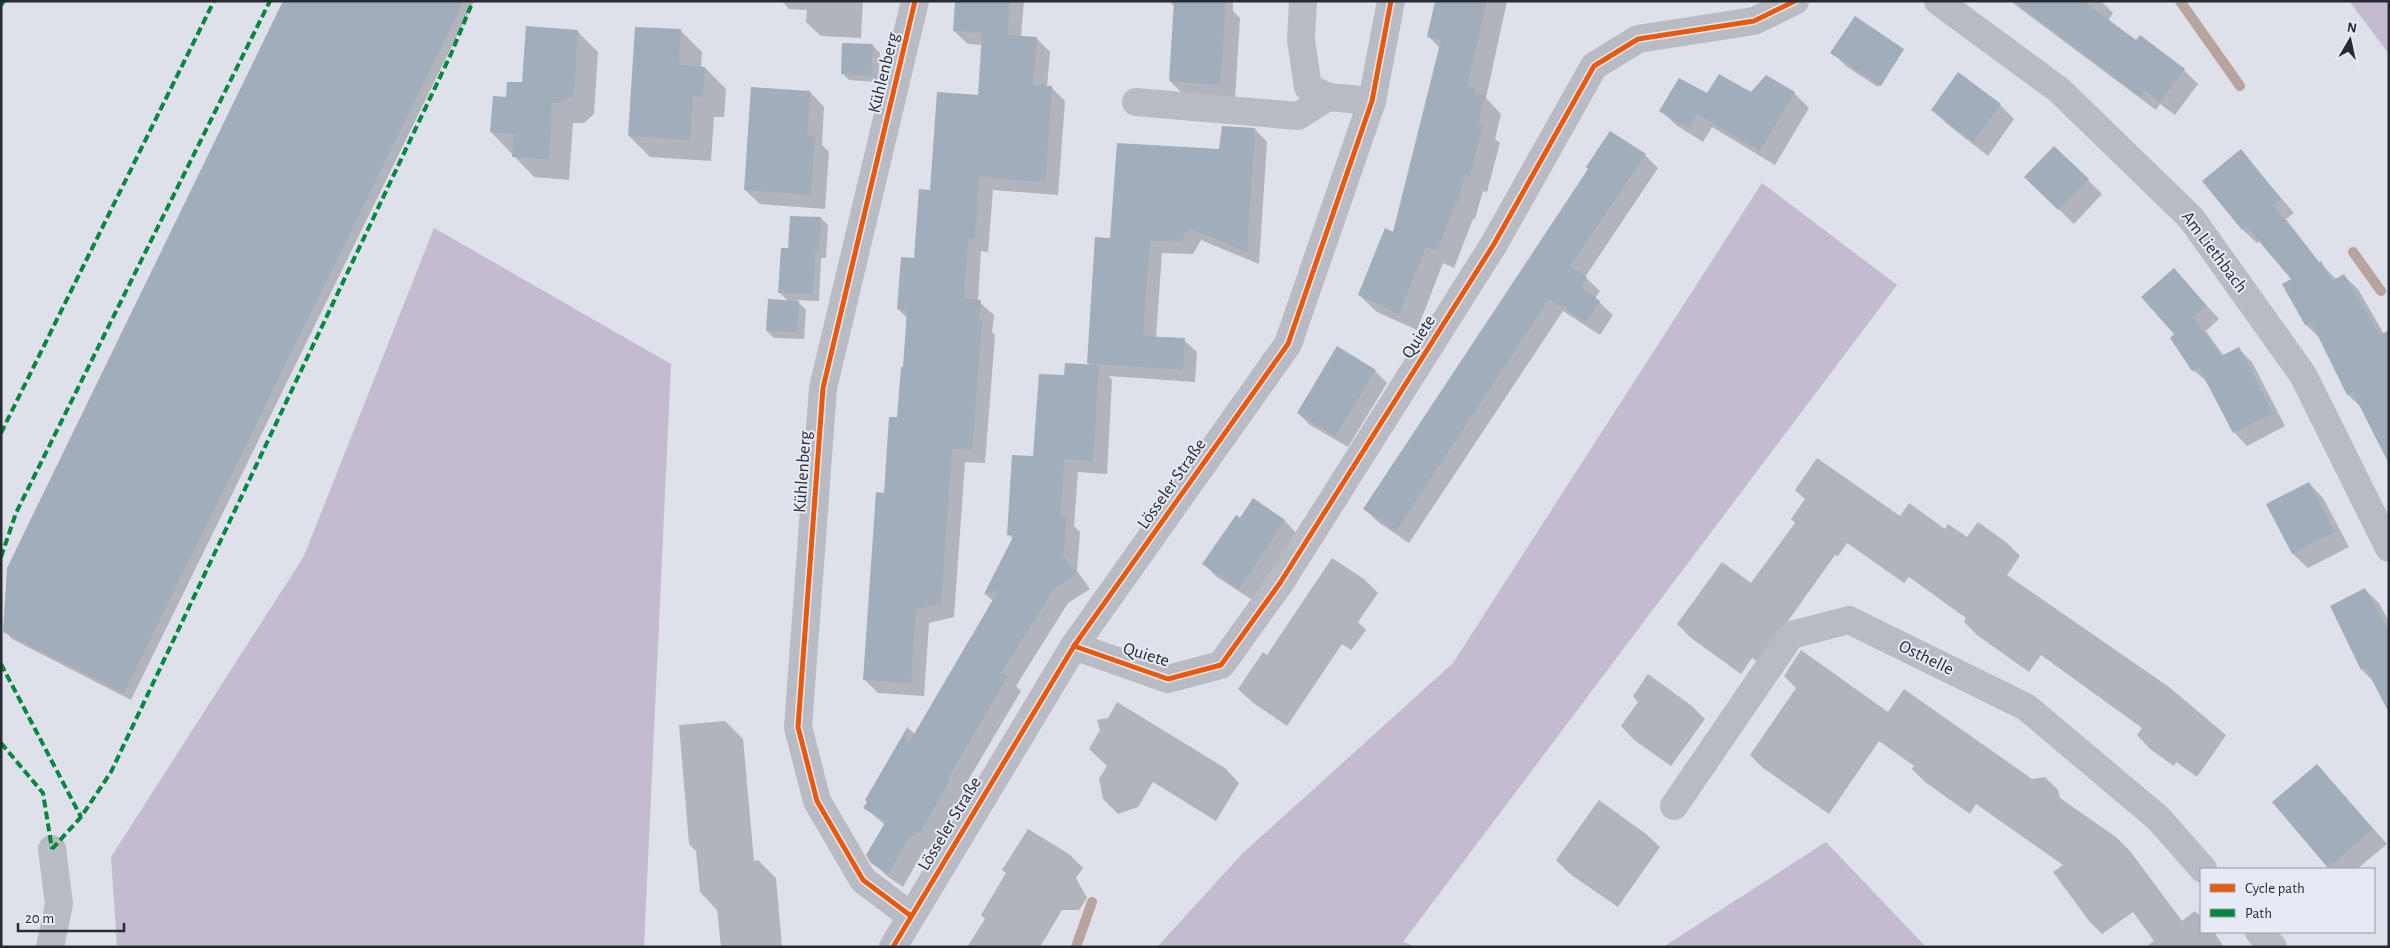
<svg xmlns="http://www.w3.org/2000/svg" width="2390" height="948" viewBox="0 0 2390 948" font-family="'Alegreya Sans',sans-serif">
<rect width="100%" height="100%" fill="#dee1ea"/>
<!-- green -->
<g fill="#c4bbd0">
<path d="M2349,1H2389V54Z"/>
<path d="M1762,183L1897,285L1403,942L1417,947H1157L1243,853L1453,663Z"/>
<path d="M434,228L671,364L644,947H117L111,857L304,556Z"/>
<path d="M1826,842L1926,947H1663Z"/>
</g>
<!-- shadow -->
<g fill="#0003">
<path d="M284,1H474L131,700L12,639L5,631Z"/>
<path d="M782,1H863L861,38L821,36L806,22L807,10L789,9Z"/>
<path d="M956,1H1024L1021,37L1036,38L1050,52L1047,87H1051L1065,101L1058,195L993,190L988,252L981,251L978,301L994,315L992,332L995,335L985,463L965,462L954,617L929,623L924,696L878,693L864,679L886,494L905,368L908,319L898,309L915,259L931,191L979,97L982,45L968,44L954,31Z"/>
<path d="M1169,1H1233V11L1240,18L1235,99L1185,96L1170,81L1175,7Z"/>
<path d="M1437,1H1507L1486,98L1501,114L1495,139L1500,143L1487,192L1483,191L1475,219H1473L1454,268L1443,263L1417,330L1377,312L1359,295L1394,234L1440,48L1429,37Z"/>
<path d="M2010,1H2101L2113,13L2108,21L2137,41L2184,70L2198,84L2175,115L2160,104L2156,110Z"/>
<path d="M577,31L598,52L594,114L584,123H573L569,180L534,177L491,132L507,98Z"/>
<path d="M681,31L702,52L701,68H705L726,89L724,117H714L711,161L650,157L629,136Z"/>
<path d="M872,45L880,53L878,82L849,80L842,73Z"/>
<path d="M1832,52H1899L1878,87L1847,67Z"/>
<path d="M1766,77L1794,93L1809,108L1775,165L1712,127L1703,142L1676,125L1661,111L1708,95L1751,94Z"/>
<path d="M810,92L824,107L822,145L829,152L825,209L760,204L745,190Z"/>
<path d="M2000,105L2014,119L1988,156L1947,124L1932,109Z"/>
<path d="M1255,129L1267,142L1259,264L1201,240L1193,254L1162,253L1156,338L1184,340L1197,352L1195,382L1109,376L1112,380L1107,474L1078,472L1074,526L1080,532L1077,571L1090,589L1068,603L1016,686L1021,691L964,787L962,793L964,795L934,846L932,844L928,850L925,848L903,887L887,876L872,862L885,825L865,808L868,802L866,800L908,728L915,734L993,601L985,594L1013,539L1008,534L1065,377L1091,366L1088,363L1111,239L1220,150Z"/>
<path d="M2241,151L2294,213L2286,219L2320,263L2337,280L2344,276L2358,289L2384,334L2362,408L2348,395L2320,338L2306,325L2283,284L2293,279L2260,241L2257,243L2243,230L2204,181Z"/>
<path d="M1645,155L1658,168L1585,277L1600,291L1595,298L1613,315L1600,335L1563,311L1409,543L1378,522L1365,509Z"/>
<path d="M2025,177L2088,180L2102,194L2074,224Z"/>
<path d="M821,218L828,225L826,258H821L819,301L796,300L806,310L804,339L774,338L767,331L789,302L779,292Z"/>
<path d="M2186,283L2219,319L2206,331L2224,356L2239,349L2252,362L2285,426L2247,446L2234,432L2208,382L2193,370L2175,334Z"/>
<path d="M1375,371L1387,383L1348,447L1310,425L1298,413Z"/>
<path d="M1817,458L1900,516L1909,503L1945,529L1948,524L1967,537L1978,522L2007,543L2020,556L2007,575L2169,687L2226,735L2197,777L2176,762L2174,766L2150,749L2137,735L2142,728L2041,655L2029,672L1977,635L1964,622L1966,618L1909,577L1904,583L1847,543L1838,556L1835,555L1778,635L1770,671L1752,658L1741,674L1691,638L1677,624L1722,562L1751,583L1795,523L1791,519L1805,499L1795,490Z"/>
<path d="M2309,483L2323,498L2349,547L2308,568L2293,554L2268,505Z"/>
<path d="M1254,500L1285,521L1297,534L1252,600L1217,577L1204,564Z"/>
<path d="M1332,558L1364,579L1378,593L1358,622L1366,630L1351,650L1342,644L1287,726L1252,702L1238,689L1263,652L1267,655Z"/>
<path d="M2365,590L2379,603L2389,622V710L2374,682L2362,670Z"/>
<path d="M1801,650L1888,712L1904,689L2032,779L2045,777L2058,790L2060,798L2116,837L2130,851L2182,921L2195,911L2201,917V932H2214L2224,947H2149L2148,945L2154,941L2133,912L2102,934L2089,921L2053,872L2063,865L1976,804L1970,814L1925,782L1912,769L1914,766L1879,741L1829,814L1763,768L1750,755L1796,688L1784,676Z"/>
<path d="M1648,674L1692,706L1705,719L1671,766L1634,740L1621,726L1638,702L1633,696Z"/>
<path d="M1117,702L1225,768L1239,783L1216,821L1153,782L1138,807L1118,814L1103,799L1099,779L1107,766L1089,749L1100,730L1097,720L1108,718Z"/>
<path d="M725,721L743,739L754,861L758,860L776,878L782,947H721L717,910L700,892L696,851L689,844L679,725Z"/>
<path d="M2317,765L2387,844L2357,869H2332L2329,867Z"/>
<path d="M1599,800L1646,834L1660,847L1618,907L1570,874L1556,860Z"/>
<path d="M1028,829L1069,854L1083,868L1076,878L1087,898L1079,910H1062L1040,947H967L985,919L981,915L1006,873L1002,870Z"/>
</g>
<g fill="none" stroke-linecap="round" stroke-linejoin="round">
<!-- stream -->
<g stroke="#b8a49e" stroke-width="10">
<path d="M2180,1L2240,86"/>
<path d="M2353,252L2381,291"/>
<path d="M1076,947L1092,902"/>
</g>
</g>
<!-- building -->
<g fill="#a2adbb">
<path d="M283,1H464L124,693L3,632L7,568Z"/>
<path d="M955,1H1010L1007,35L1037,37L1033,85L1052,86L1045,182L979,177L975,239L968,238L964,299L981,300L979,320H982L972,450L952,449L941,604L916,609L911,683L863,680L876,492L884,493L889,417H897L901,367H903L907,311L897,309L901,257L914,258L919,189L930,190L937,92L978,95L982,33L953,31Z"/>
<path d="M1174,1H1226L1220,85L1169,81Z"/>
<path d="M1435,1H1487L1467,86L1475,88L1474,92L1485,95L1478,123L1483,125L1470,176L1465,174L1458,203L1456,202L1437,251L1426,247L1399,314L1358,295L1385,228L1393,232L1441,40L1427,37Z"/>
<path d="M2013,1H2083L2136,40L2140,35L2185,69L2160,102L2146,91L2141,97Z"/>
<path d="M1855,16L1904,49L1881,86L1830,53Z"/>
<path d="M526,26L578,30L574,93L563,103H552L549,159L512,157L514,134L490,132L493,96L506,97L507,82H522Z"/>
<path d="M635,27L681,29L679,65L705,67L703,97L693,96L690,140L628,136Z"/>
<path d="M842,43L873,44L871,76L841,74Z"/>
<path d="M1958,72L2001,104L1973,142L1931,110Z"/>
<path d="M1719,74L1751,92L1766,75L1795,92L1760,151L1697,114L1688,128L1659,111L1679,78L1707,93Z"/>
<path d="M751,87L810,91L807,136H815L811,195L744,190Z"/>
<path d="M1222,126L1255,128L1247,252L1188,228L1181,242L1150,241L1143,336L1185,338L1183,370L1087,363L1095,237L1110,238L1117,143L1219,149Z"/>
<path d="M1610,131L1646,154L1570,266L1587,277L1581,287L1600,301L1586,322L1549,299L1396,531L1363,509L1588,169L1586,167Z"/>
<path d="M2054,146L2089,179L2058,210L2024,177Z"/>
<path d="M2241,149L2281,199L2273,205L2319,263L2321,261L2332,281L2344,274L2380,335L2389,330V464L2353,393L2347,395L2311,322L2305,325L2282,284L2291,279L2247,227L2242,230L2202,181Z"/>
<path d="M790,216L821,217L819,252L815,251L813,294L778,293L781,248H788Z"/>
<path d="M2174,268L2207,306L2193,317L2221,356L2239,347L2273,413L2233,433L2199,368L2192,371L2170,338L2174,334L2141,297Z"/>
<path d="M768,299L799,301L797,332L766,331Z"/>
<path d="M1337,346L1376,370L1335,436L1297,413Z"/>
<path d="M1065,363L1099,365L1093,461L1064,459L1060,516L1067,517L1063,556L1077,574L1054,589L1001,673L1008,676L951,773L948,778L950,780L920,833L917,831L914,837L911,835L888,874L871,863L866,855L886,821L863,808L867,802L865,800L908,726L907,746L998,591L984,594L1014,535H1007L1012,455L1033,456L1039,374L1064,375Z"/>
<path d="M2309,482L2335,532L2292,554L2266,504Z"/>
<path d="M1253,498L1285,520L1239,589L1202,564L1236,515L1240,518Z"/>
<path d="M2365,588L2389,631V713L2366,668L2361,670L2330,606Z"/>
<path d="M2317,764L2373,829L2328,868L2272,802Z"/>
</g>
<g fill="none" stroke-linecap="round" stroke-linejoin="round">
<!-- minor -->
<g stroke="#b8bbc2" stroke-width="28">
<path d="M1303,1L1301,40L1308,87L1328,97L1372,101"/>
<path d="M1938,1L2059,90L2191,218L2303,375L2389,548"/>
<path d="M1136,102L1298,116L1328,97"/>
<path d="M1074,646L1168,679L1221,665L1280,583L1494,244L1594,66L1638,39L1754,21L1795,1"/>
<path d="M1674,806L1791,635L1849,620L2026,707L2158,818L2203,869"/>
<path d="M911,916L863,880L817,801L798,727L823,388L915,1"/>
<path d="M2259,932L2273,947"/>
<path d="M50,947L59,904L52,849"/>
<path d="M893,947L1074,646L1288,344L1372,101L1391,1"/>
</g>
<!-- quiet -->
<g stroke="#00873e" stroke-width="4" stroke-dasharray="8 4" stroke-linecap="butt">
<path d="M1,5L4,1"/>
<path d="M1,433L214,1"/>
<path d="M1,557L16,513L270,1"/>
<path d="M1,664L81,817"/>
<path d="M1,743L43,793L52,849"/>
<path d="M52,849L81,817L111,772L451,54L473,1"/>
</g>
<!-- cycleway casing -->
<g stroke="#e6e9f6" stroke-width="8">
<g id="cycleway">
<path d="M1074,646L1168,679L1221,665L1280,583L1494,244L1594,66L1638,39L1754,21L1795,1"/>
<path d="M911,916L863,880L817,801L798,727L823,388L915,1"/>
<path d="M893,947L1074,646L1288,344L1372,101L1391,1"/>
</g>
</g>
<!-- cycleway -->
<use href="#cycleway" stroke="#e8590c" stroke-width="5"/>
</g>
<g text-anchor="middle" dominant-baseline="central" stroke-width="4" stroke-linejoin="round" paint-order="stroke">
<!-- street labels -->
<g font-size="18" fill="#272c32" stroke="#e6e9f6">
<text transform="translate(884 73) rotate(-76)">Kühlenberg</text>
<text transform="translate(2214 252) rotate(53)">Am Liethbach</text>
<text transform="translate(1419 337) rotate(-58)">Quiete</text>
<text transform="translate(803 472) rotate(-86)">Kühlenberg</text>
<text transform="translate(1172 484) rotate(-55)">Lösseler Straße</text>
<text transform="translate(1146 655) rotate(17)">Quiete</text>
<text transform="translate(1926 658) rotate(26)">Osthelle</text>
<text transform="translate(950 824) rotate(-59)">Lösseler Straße</text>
</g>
</g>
<!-- border -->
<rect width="2390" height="948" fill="none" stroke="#272c32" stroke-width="5"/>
<!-- legend -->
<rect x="2200" y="868" width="175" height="65" fill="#e6e9f6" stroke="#9a9da8"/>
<rect x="2210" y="884" width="25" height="8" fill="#e8590c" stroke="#9a9da8"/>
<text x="2245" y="893" font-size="15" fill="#272c32">Cycle path</text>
<rect x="2210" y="909" width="25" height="8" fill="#00873e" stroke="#9a9da8"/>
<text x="2245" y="918" font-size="15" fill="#272c32">Path</text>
<!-- north arrow -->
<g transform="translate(2350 40) rotate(9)" stroke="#e6e9f6" stroke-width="4" paint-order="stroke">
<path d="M0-4L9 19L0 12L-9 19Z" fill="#272c32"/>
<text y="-8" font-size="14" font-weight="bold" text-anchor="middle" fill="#272c32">N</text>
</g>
<!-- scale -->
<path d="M18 923v8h106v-8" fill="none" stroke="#272c32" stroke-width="2.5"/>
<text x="25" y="923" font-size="15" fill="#272c32" stroke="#e6e9f6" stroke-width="4" paint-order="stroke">20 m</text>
</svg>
